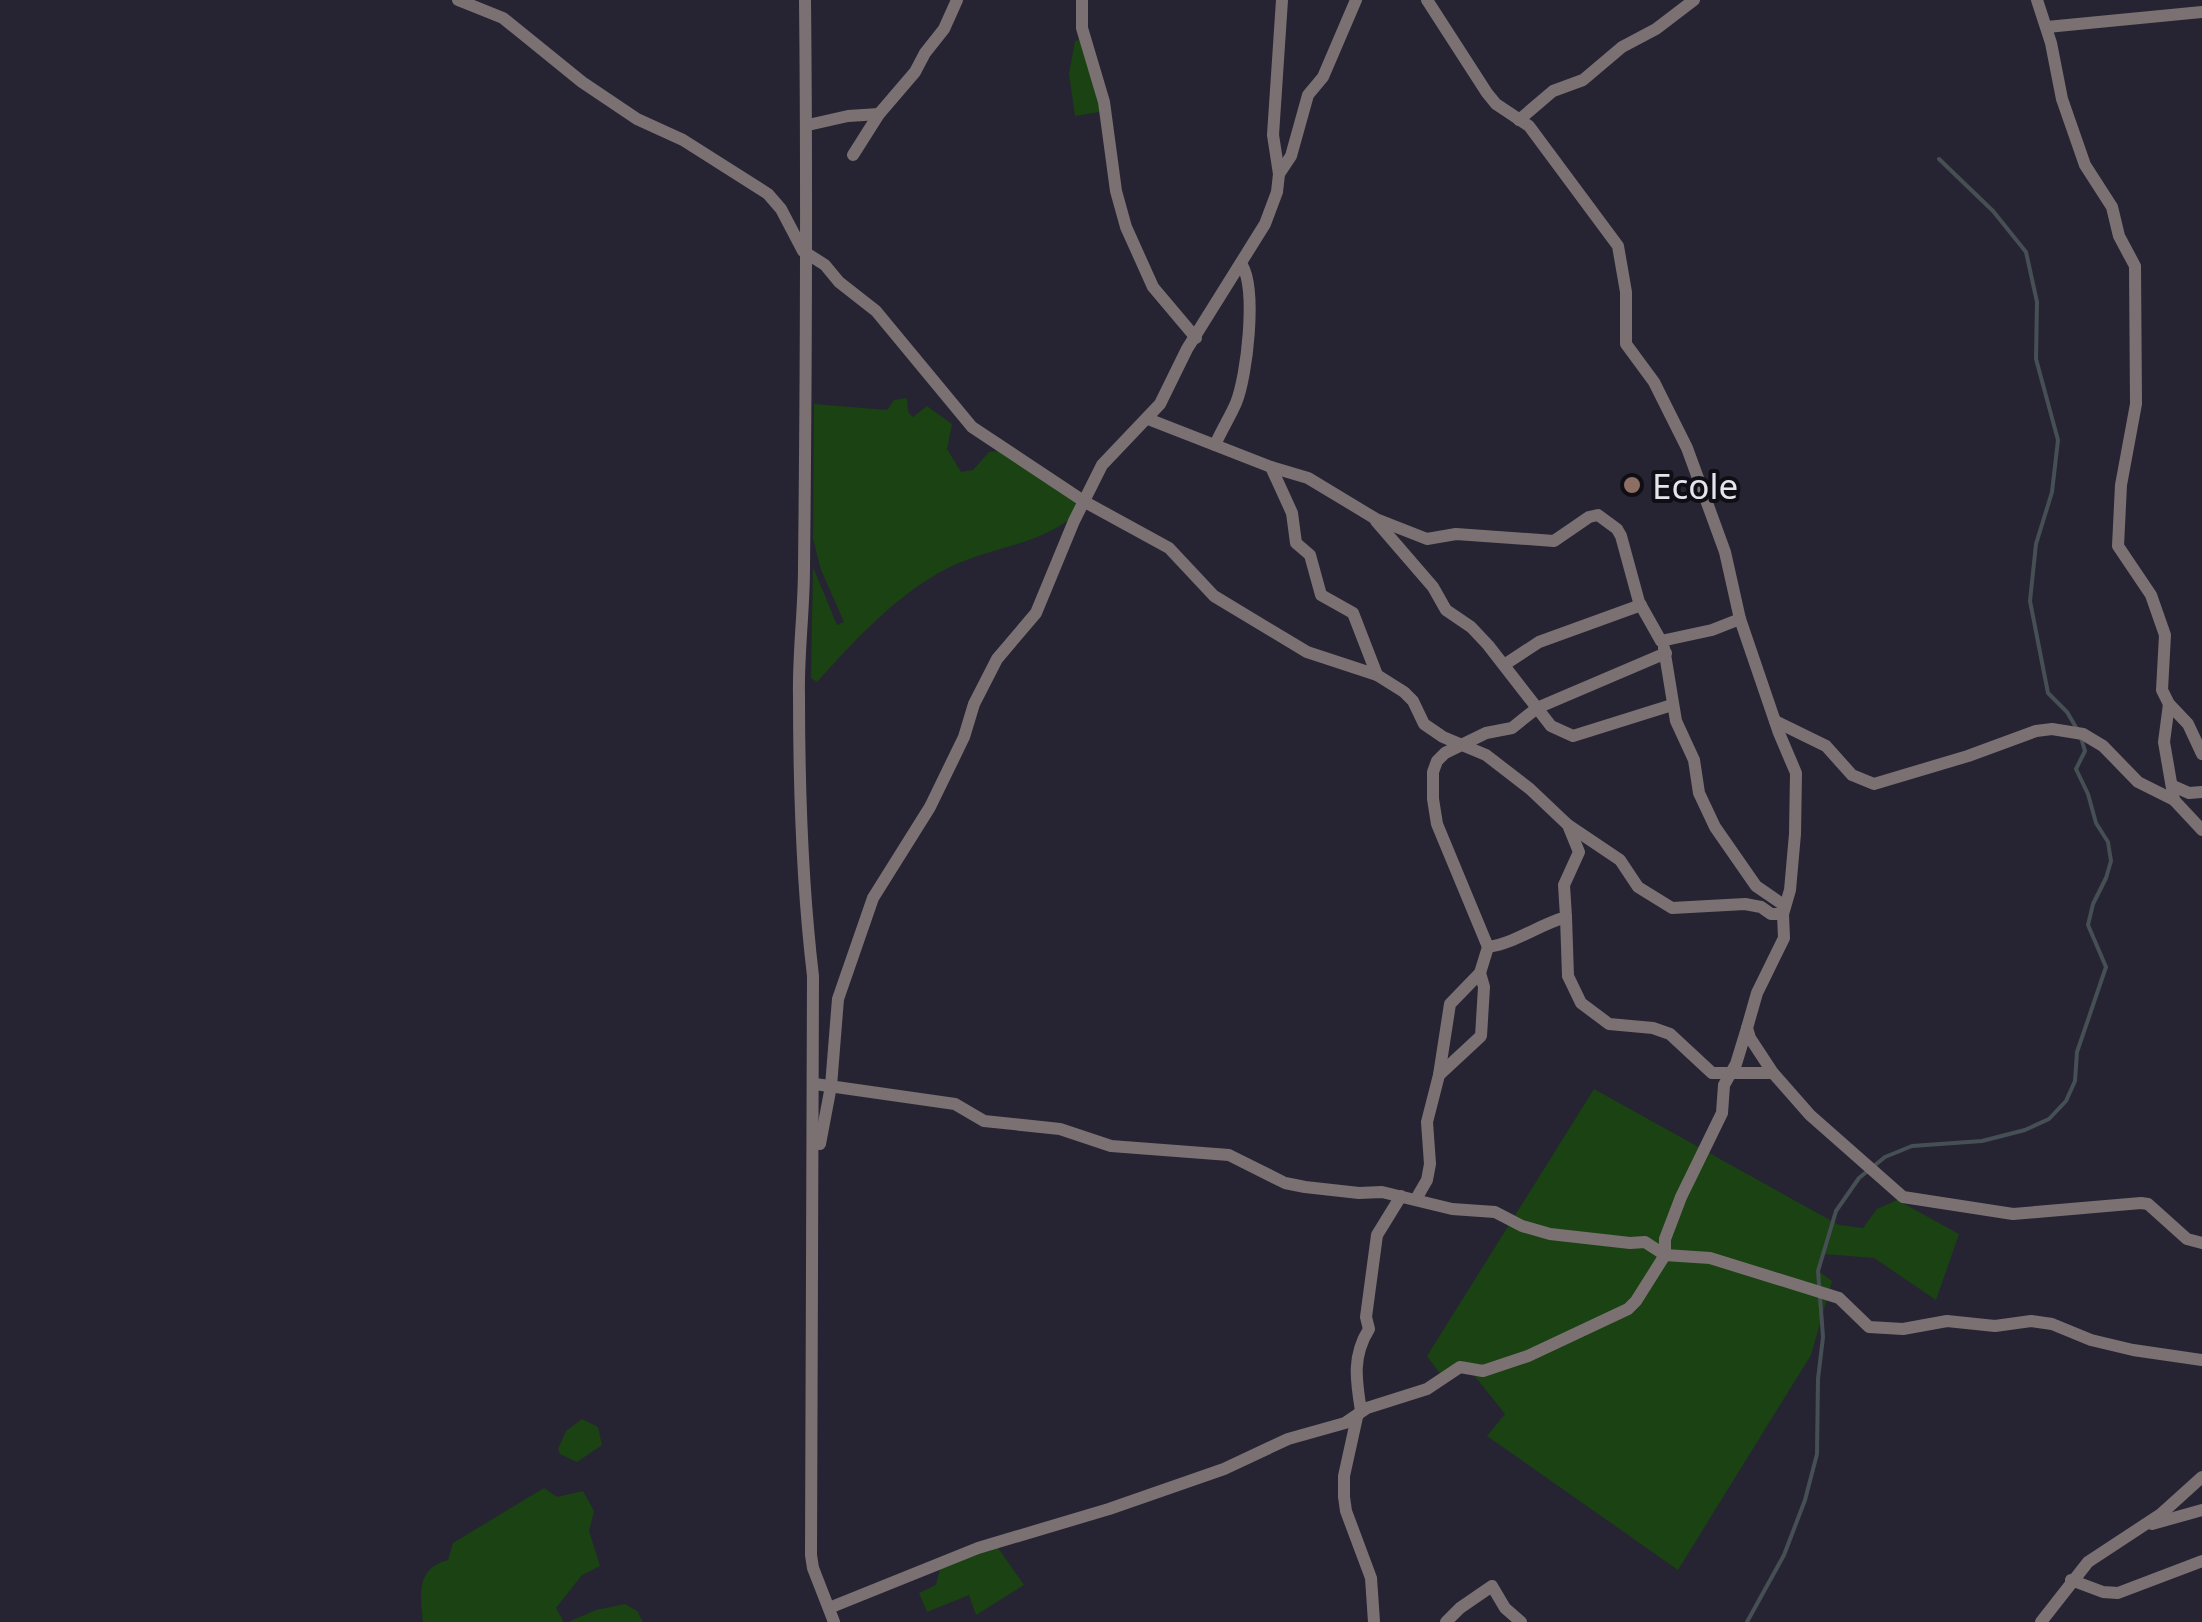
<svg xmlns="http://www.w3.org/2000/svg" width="2202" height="1622" viewBox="0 0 2202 1622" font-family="'Noto Sans',sans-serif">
<rect width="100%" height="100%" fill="#262432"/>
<!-- green -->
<g fill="#1a4212">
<path d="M1086,39L1105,111L1075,116L1069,74L1075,41Z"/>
<path d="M907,398L908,412L913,417L927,406L952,424L947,449L961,472L973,470L989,452L1008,450L1085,505C1049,546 992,545 946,569C896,595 854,641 817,682L811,678L813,567L837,625L844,622L821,570L813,538L814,404L887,410L894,400Z"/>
<path d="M1594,1089L1839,1225L1863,1228L1877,1209L1897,1200L1959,1234L1936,1300L1874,1258L1824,1254L1818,1271L1832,1281L1811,1355L1678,1570L1487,1436L1505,1414L1462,1360L1441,1375L1427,1356Z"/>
<path d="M582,1419L598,1427L602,1445L577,1462L560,1454L558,1449L566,1431Z"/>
<path d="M544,1488L557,1497L583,1491L594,1511L589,1531L600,1566L582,1575L556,1608L564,1622H423C420,1595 416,1568 448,1560L453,1543Z"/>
<path d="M996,1545L1024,1585L976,1615L969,1595L927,1612L919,1593L936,1585L941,1565Z"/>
<path d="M625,1604L637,1611L643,1622H568L596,1610Z"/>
</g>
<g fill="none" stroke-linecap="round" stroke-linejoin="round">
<!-- stream -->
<g stroke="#464f54" stroke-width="4">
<path d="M1939,159L1993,211L2026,252L2037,302L2036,359L2058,440L2052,492L2036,544L2030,601L2048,693L2067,712L2077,729"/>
<path d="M1747,1622L1784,1555L1805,1500L1817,1454L1818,1379L1823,1337L1818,1271L1836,1211L1859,1178L1885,1157L1912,1146L1982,1141L2025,1130L2049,1119L2066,1101L2075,1081L2077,1052L2106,967L2088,925L2093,904L2106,878L2111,861L2108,842L2096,823L2088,794L2076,769L2085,751L2081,738"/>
</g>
<!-- minor -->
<g stroke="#7b7172" stroke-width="12">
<path d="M458,0L503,18L582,82L637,119L683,140L768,194L781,209L803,251L825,265L839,282L876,311L972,427L1085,502L1169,548L1214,596L1307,652L1377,675L1404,692L1413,701L1424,724L1443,737L1486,755L1530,789L1568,825L1579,852L1564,885L1566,917C1538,925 1516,943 1488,947L1480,973L1450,1004L1439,1075L1427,1122L1430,1164L1427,1180L1416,1199"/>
<path d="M805,0C807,189 806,379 804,568C804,611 798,654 799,696C799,789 802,884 813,976L811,1555L813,1568L834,1622"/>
<path d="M1082,0V28L1104,102L1116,191L1126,227L1153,287L1196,338"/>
<path d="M1427,0L1487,93L1496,104L1529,126L1618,246L1626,292V344L1654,382L1687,448L1725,552L1740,619L1779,733L1796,773L1795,834L1790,890L1783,914L1784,938L1757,993L1747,1028L1750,1038L1773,1073L1810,1115L1903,1197L2013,1214L2141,1203L2148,1204L2187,1239L2202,1243"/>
<path d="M2037,0L2051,43L2062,99L2085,165L2112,207L2119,236L2135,266L2136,404L2121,485L2118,546L2151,595L2165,635L2162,690L2169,704L2188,724L2202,754"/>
<path d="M2047,27L2202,12"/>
<path d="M1519,120L1553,91L1583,80L1622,47L1656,29L1694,0"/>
<path d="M808,125L848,116L879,114"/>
<path d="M853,155L879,114L915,72L925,53L944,29L957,0"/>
<path d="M1279,174L1291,156L1308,95L1323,77L1356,0"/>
<path d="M1148,419L1271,467L1308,478L1376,519L1427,539L1456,534L1554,541L1589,517L1598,515L1617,529L1621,536L1639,602L1661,641L1712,630L1740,619"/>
<path d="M1215,445C1221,431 1230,417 1236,403C1247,376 1257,290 1242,265"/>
<path d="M1271,467L1292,513L1296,543L1310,555L1321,595L1353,613L1377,675"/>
<path d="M1376,521L1433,587L1446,610L1471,627L1488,645L1551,726L1573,736L1672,705"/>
<path d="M1664,648L1676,721L1694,760L1699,793L1715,827L1756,886L1785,906"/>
<path d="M1504,665L1539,642L1641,605"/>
<path d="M2169,704L2164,742L2174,800"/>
<path d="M1775,721L1826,746L1852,775L1874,784L1968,756L2036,731L2052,729L2083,734L2103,746L2138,782L2174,800L2202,830"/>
<path d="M2173,786L2189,793L2202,792"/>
<path d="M1568,825L1620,860L1638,887L1672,908L1745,904L1761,907L1771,914H1783"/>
<path d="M1566,917L1568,976L1581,1003L1609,1024L1653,1028L1670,1034L1712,1073H1773"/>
<path d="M1488,947L1437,824L1433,799V772L1437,761L1445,753L1486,733L1512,728L1537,708L1666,653"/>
<path d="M1439,1075L1481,1036L1484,987L1480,973"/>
<path d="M815,1084L955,1104L984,1121L1060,1129L1111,1146L1229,1155L1285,1183L1305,1187L1359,1193L1382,1192L1452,1209L1495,1212L1522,1226L1550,1234L1630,1243L1645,1242L1665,1255L1710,1258L1839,1298L1869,1327L1903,1329L1947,1321L1995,1326L2031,1321L2052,1324L2091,1340L2133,1350L2202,1360"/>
<path d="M820,1144L831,1086L838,999L873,898L930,807L964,737L974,704L997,659L1036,613L1074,521L1102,465L1160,404L1187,349L1265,224L1277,192L1279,174L1273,135L1282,0"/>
<path d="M1361,1411C1356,1380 1352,1356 1369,1329L1366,1317L1377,1235L1401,1196"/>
<path d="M1357,1417L1344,1476V1497L1346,1511L1371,1578L1374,1622"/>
<path d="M2152,1524L2202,1510"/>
<path d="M2071,1580L2103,1592L2118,1593L2202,1561"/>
<path d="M829,1608L978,1548L1109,1509L1224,1469L1288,1439L1345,1423L1367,1408L1427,1389L1460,1367L1483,1371L1528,1356L1628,1309L1636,1301L1665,1255V1239L1681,1197L1722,1113L1724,1085L1736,1064L1747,1028"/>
<path d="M1446,1622L1460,1608L1492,1586L1505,1608L1521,1622"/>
<path d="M2041,1622L2088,1562L2161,1514L2202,1477"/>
</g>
</g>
<!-- markers -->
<circle fill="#8d6e63" stroke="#0f0e15" stroke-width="4" cx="1632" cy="485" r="10"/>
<g text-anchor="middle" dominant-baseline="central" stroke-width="8" stroke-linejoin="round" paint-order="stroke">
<!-- poi labels -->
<g font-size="35" fill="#e5e4ed" stroke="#0f0e15" text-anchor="start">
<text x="1652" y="485">Ecole</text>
</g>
</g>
</svg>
